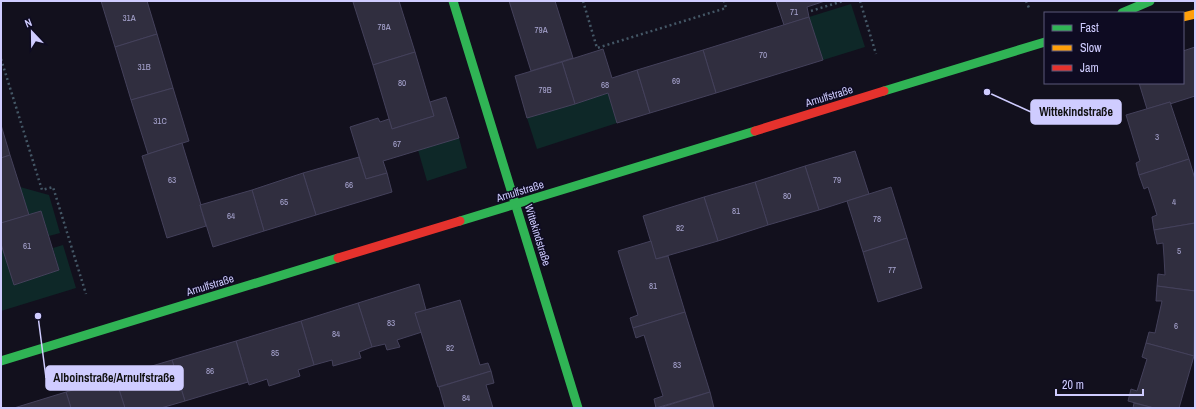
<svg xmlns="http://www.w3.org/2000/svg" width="1196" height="409" viewBox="0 0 1196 409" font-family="'Archivo Narrow',sans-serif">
<rect width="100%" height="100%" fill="#12101d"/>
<!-- green -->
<g fill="#0e2828">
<path d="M851,4L865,47L823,60L809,17Z"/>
<path d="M608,93L617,123L537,149L527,118Z"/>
<path d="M459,138L467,168L427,181L418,150Z"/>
<path d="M20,187L49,195L60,233L49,236L41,211L29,215Z"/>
<path d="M1,244L14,285L59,270L53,248L63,245L76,288L1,311Z"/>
</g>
<!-- building -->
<g fill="#302e3f" stroke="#44415b">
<path d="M101,1H147L157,34L115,47Z"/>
<path d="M358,1H399L415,52L373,65L353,2Z"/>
<path d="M509,1H555L573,58L531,71Z"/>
<path d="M776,1H825L807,7L809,17L784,25Z"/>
<path d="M809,17L823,60L716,93L703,50Z"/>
<path d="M157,34L173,88L131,100L115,47Z"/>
<path d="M1195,47V96L1170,104V102L1147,109L1139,83H1183V51Z"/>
<path d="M603,49L612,78L637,70L650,113L617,123L608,93L575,104L562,62Z"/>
<path d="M703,50L716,93L650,113L637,70Z"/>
<path d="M415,52L434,116L392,129L373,65Z"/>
<path d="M562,62L575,104L527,118L515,76Z"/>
<path d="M173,88L189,141L148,154L131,100Z"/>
<path d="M446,97L459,138L383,161L387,173L366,179L350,127L378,118L380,122L389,119L392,129L434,116L430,102Z"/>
<path d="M1170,102L1189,159L1139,175L1136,163L1140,161L1126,115Z"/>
<path d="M1,125L10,155L1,158Z"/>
<path d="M182,143L201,205H200L206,226L167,238L142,156Z"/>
<path d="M855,151L869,194L819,210L805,166Z"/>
<path d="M10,155L29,215L1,223V158Z"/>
<path d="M359,157L366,179L387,173L392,192L316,215L303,173Z"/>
<path d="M1189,159L1195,179V223L1154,230L1152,217L1157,215L1148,187L1144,189L1139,175Z"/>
<path d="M805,166L819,210L768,225L755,182Z"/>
<path d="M303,173L316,215L264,231L252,190Z"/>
<path d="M755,182L768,225L718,241L704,197Z"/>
<path d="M891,187L907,238L863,252L847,201Z"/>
<path d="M252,190L264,231L213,247L200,205Z"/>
<path d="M704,197L718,241L656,259L643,216Z"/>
<path d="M41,211L59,270L14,285L1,244V223Z"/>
<path d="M1195,223V291L1157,286L1158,274L1165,275L1164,257L1163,243L1157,244L1154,230Z"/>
<path d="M907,238L922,288L878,302L863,252Z"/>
<path d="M651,241L656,259L668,256L685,312L633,328L630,318L638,315L618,251Z"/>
<path d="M419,284L426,310L415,313L422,332L397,340L400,347L387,350L385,344L372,347L358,303Z"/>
<path d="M1157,286L1195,291L1194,356L1146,343L1149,332L1155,333L1162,301H1156Z"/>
<path d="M460,300L480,365L488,363L491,371L438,387L415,313Z"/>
<path d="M358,303L372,347L359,352L361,358L333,366L332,360L314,365L301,321Z"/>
<path d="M685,312L710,392L656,408L654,399L663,396L644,335L636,338L633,328Z"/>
<path d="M301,321L314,365L298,370L300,376L269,386L267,379L249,385L236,341Z"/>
<path d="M236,341L248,382L185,401L172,360Z"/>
<path d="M1146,343L1194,356L1179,408H1154L1128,401L1131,389L1137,391L1147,359L1142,357Z"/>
<path d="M172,360L185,401L161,408H125L115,377Z"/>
<path d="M491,371L494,383L486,385L493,408H445L439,387Z"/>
<path d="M115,377L125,408H71L66,392Z"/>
<path d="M66,392L71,408H14Z"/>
<path d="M710,392L714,408H659Z"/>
<path d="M1134,403L1154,408H1133Z"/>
</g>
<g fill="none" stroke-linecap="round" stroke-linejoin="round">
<!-- path -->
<g stroke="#445766" stroke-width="2.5" stroke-dasharray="2 3" stroke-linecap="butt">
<path d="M583,1L597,48L726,8L724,1"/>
<path d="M860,1L876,54"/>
<path d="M1026,1L1029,8"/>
<path d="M811,11L843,1"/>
<path d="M1,59L42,190L53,187L86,294"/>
</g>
<!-- fast -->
<g stroke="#30b455" stroke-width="9">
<path d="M453,1L578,408"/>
<path d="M1122,13L1150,1"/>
<path d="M884,91L1045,42"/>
<path d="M460,221L755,131"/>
<path d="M1,361L338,258"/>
</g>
<!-- slow -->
<path stroke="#ff9f0a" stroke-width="9" d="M1183,17L1195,14"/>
<!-- jam -->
<g stroke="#e5322d" stroke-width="9">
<path d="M755,131L884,91"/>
<path d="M338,258L460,221"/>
</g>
</g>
<g text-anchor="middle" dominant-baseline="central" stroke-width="3" stroke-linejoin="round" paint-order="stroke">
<!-- number labels -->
<g font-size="9" fill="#a7a4cf">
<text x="794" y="12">71</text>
<text x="129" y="18">31A</text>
<text x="384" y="27">78A</text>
<text x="541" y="30">79A</text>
<text x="763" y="55">70</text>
<text x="144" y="67">31B</text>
<text x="676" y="81">69</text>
<text x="402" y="83">80</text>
<text x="605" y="85">68</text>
<text x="545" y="90">79B</text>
<text x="160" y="121">31C</text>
<text x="1157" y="137">3</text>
<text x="397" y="144">67</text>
<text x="172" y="180">63</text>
<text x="837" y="180">79</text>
<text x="349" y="185">66</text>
<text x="787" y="196">80</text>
<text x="284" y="202">65</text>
<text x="1174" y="202">4</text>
<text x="736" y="211">81</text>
<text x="231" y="216">64</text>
<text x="877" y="219">78</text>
<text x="680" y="228">82</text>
<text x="27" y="246">61</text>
<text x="1179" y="251">5</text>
<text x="892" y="270">77</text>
<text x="653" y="286">81</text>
<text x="391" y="323">83</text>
<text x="1176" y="326">6</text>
<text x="336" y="334">84</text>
<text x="450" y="348">82</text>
<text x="275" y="353">85</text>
<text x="677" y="365">83</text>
<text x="210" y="371">86</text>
<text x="466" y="398">84</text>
</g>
<!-- street labels -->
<g font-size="11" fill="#cfccff" stroke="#0e0b22">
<text transform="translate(829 96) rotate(-17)">Arnulfstraße</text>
<text transform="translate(520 191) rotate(-17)">Arnulfstraße</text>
<text transform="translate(538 235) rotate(73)">Wittekindstraße</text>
<text transform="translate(210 285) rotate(-17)">Arnulfstraße</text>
</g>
</g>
<!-- callouts -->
<path fill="none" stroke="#cfccff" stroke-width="1.5" d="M987 92L1031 112M38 316L46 378"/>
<g fill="#cfccff" stroke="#0e0b22" stroke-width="1.5">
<circle cx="987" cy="92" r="4"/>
<circle cx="38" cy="316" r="4"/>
</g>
<g fill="#cfccff" stroke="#cfccff" stroke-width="1.5">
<rect x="1031" y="100" width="90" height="24" rx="4"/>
<rect x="46" y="366" width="137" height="24" rx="4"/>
</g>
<g font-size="12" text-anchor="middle" font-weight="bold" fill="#111">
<text x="1076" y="116">Wittekindstraße</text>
<text x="114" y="382">Alboinstraße/Arnulfstraße</text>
</g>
<!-- border -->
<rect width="1196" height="409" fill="none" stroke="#cfccff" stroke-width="4"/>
<!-- legend -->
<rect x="1044" y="12" width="140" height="72" fill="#0e0b22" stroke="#5b587a"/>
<rect x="1052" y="25" width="20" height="6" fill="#30b455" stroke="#5b587a"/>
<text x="1080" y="32" font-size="12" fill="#cfccff">Fast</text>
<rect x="1052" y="45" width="20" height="6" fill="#ff9f0a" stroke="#5b587a"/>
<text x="1080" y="52" font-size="12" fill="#cfccff">Slow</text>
<rect x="1052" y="65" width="20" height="6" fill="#e5322d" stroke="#5b587a"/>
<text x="1080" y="72" font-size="12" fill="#cfccff">Jam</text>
<!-- north arrow -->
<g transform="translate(32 32) rotate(338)" stroke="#0e0b22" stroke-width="3" paint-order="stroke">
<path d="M0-3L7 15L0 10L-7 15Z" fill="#cfccff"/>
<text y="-6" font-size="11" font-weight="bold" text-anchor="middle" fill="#cfccff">N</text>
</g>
<!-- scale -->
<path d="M1056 389v6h87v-6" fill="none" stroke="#cfccff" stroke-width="2"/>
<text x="1062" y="389" font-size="12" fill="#cfccff" stroke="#0e0b22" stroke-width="3" paint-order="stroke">20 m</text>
</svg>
